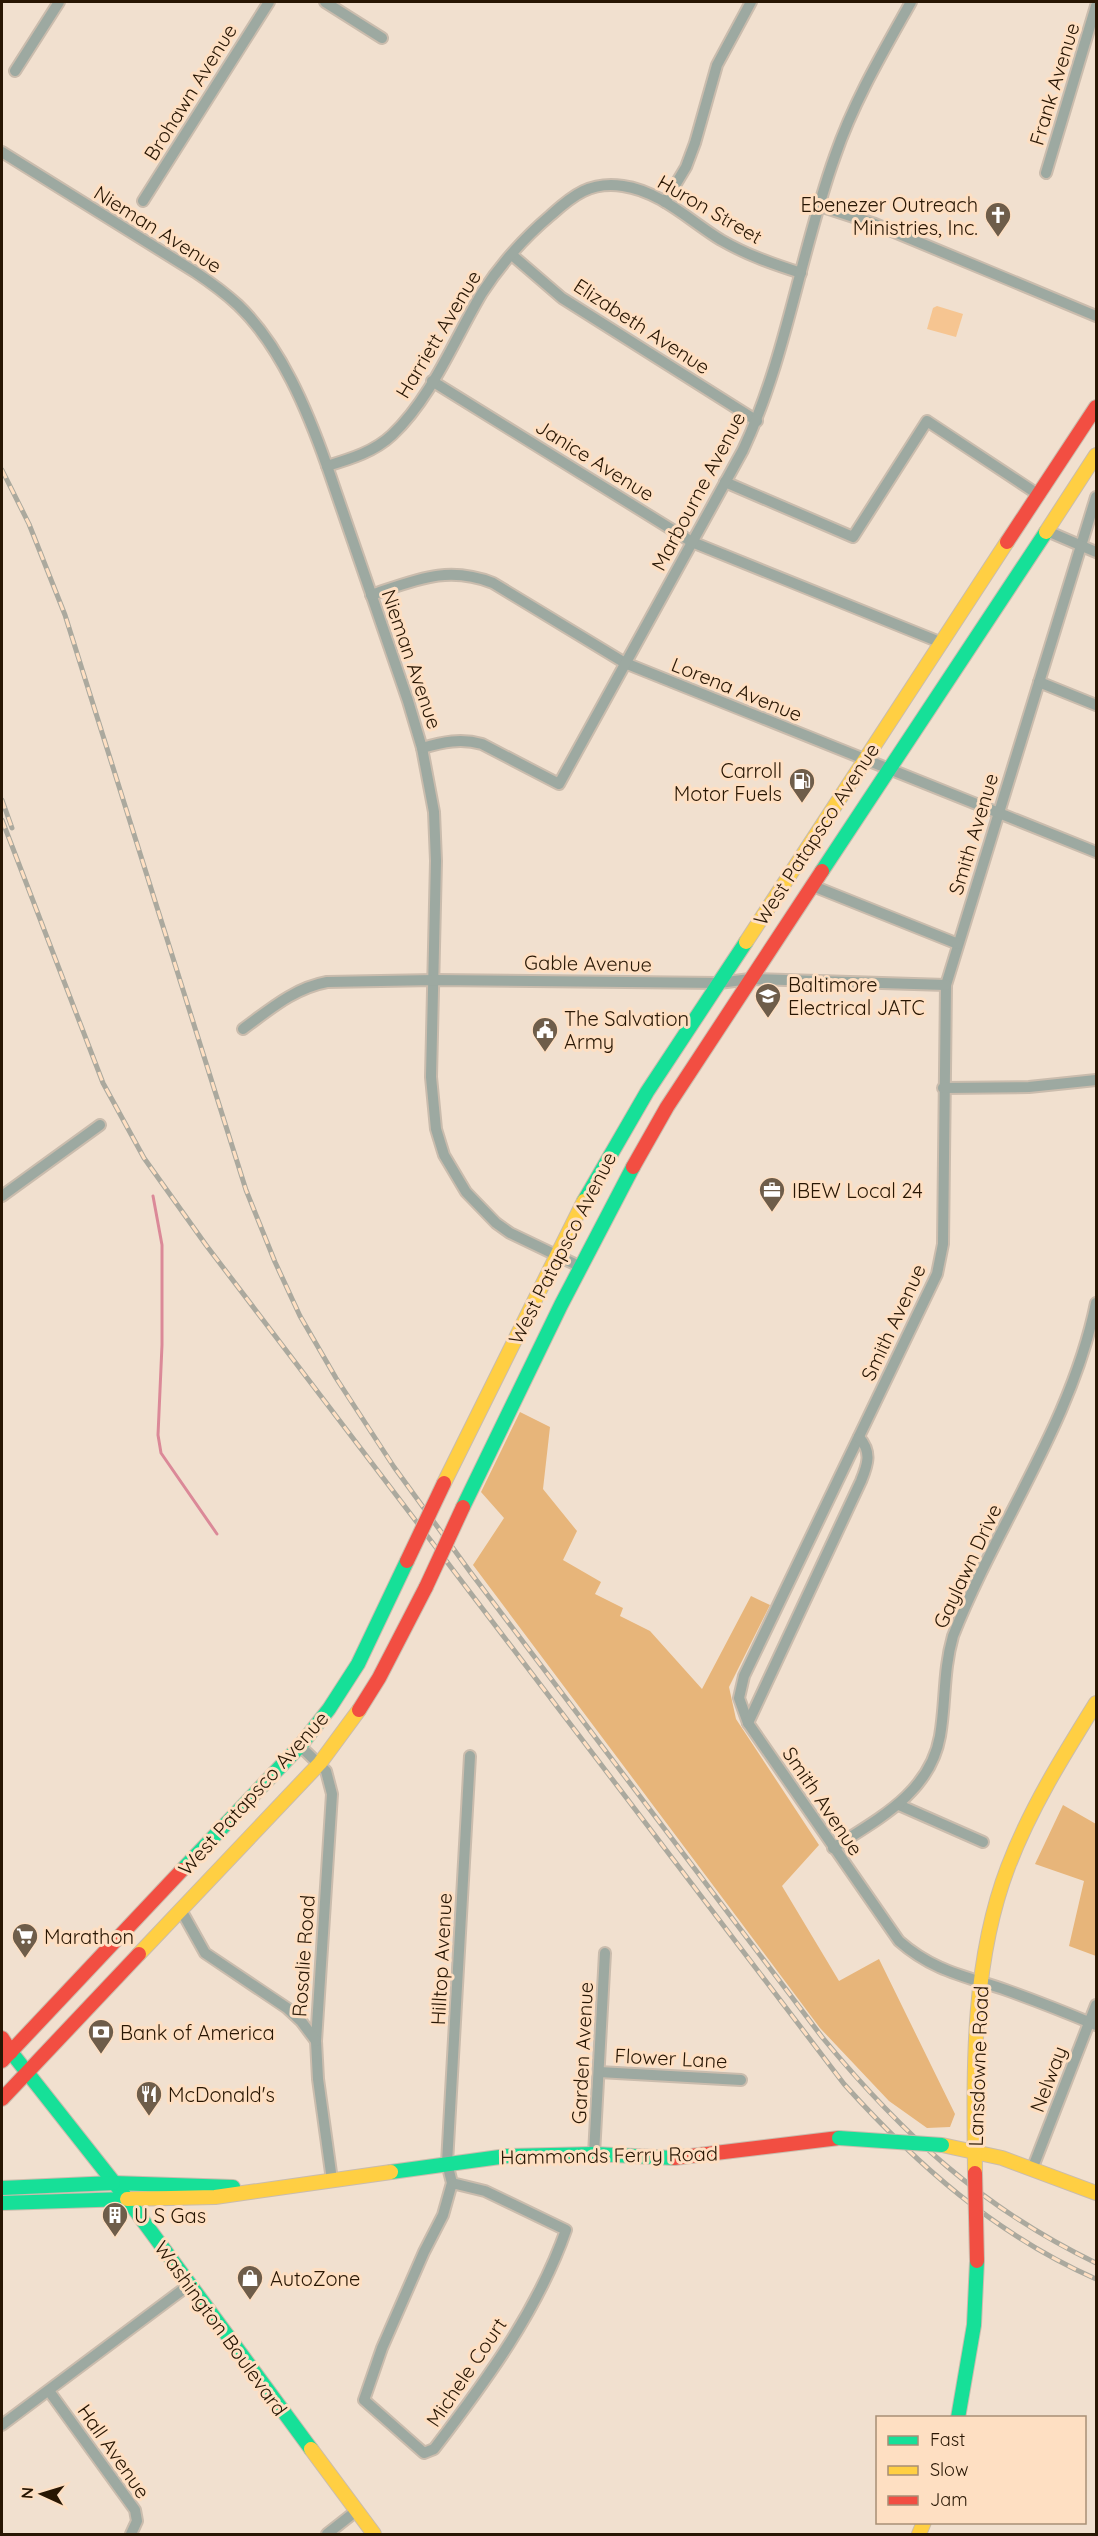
<svg xmlns="http://www.w3.org/2000/svg" width="1098" height="2536" viewBox="0 0 1098 2536" font-family="Quicksand,sans-serif">
<rect width="100%" height="100%" fill="#f1e0cf"/>
<!-- green -->
<path fill="#f6c591" d="M937,306L963,314L956,337L927,329L933,308Z"/>
<!-- forest -->
<g fill="#e7b57a">
<path d="M520,1412L550,1427L543,1489L577,1531L563,1560L601,1582L595,1594L623,1608L620,1616L650,1631L702,1689L751,1596L770,1605L729,1687L736,1719L819,1845L782,1886L839,1981L879,1959L955,2114L950,2127L927,2128L889,2101L820,2028L473,1565L504,1518L481,1492Z"/>
<path d="M1063,1805L1096,1824V1956L1069,1946L1084,1881L1035,1864Z"/>
</g>
<g fill="none" stroke-linecap="round" stroke-linejoin="round">
<!-- stream -->
<path stroke="#db8998" stroke-width="3" d="M153,1196L162,1245V1345L158,1435L161,1453L217,1534"/>
<!-- street casing -->
<g stroke="#cabcad" stroke-width="14">
<g id="street">
<path d="M325,2L382,38"/>
<path d="M15,71L59,2"/>
<path d="M2,152L195,272C210,282 225,293 238,305C281,346 308,412 327,466L408,701L422,748L434,812L436,861L431,1077L436,1129L444,1155L466,1192L496,1223L510,1233L579,1266"/>
<path d="M1046,173L1096,6"/>
<path d="M143,201L269,2"/>
<path d="M665,202L686,167L695,143L717,65L751,2"/>
<path d="M820,206L875,224L1096,316"/>
<path d="M512,255L562,298L757,421"/>
<path d="M432,381L692,542L942,643"/>
<path d="M327,466C350,459 374,452 392,435C432,397 454,340 482,293C500,265 525,237 551,215C573,195 591,181 623,186C660,191 690,221 721,240C747,255 773,264 801,273"/>
<path d="M725,482L853,537L927,421L1039,495"/>
<path d="M1096,497L946,985L943,1244L937,1274L744,1676L739,1698L748,1723L899,1941C933,1971 965,1976 1006,1990C1037,2001 1067,2013 1096,2025"/>
<path d="M1047,531L1096,552"/>
<path d="M371,595C416,580 447,565 493,583L625,663L1096,852"/>
<path d="M1039,682L1096,705"/>
<path d="M422,748C443,742 461,738 482,744L559,784L743,450C787,356 800,253 835,156C854,101 883,52 911,2"/>
<path d="M813,886L958,944"/>
<path d="M243,1029C269,1010 294,988 327,982L434,980L719,983L750,979L946,985"/>
<path d="M943,1088L1029,1087L1096,1080"/>
<path d="M2,1196L100,1125"/>
<path d="M748,1723L861,1481C868,1464 872,1452 859,1437"/>
<path d="M300,1746L326,1771L332,1794L316,2041L318,2079L332,2180"/>
<path d="M899,1805L983,1842"/>
<path d="M833,1848C878,1819 930,1793 940,1736C946,1701 943,1671 953,1636C997,1524 1072,1422 1096,1303"/>
<path d="M181,1910L205,1953L287,2008L301,2021L316,2041"/>
<path d="M599,2072L741,2080"/>
<path d="M594,2154L605,1953"/>
<path d="M1033,2167L1096,2005"/>
<path d="M452,2183L443,2215L424,2252L382,2348L364,2400L424,2453L434,2449C486,2381 538,2310 566,2230L485,2191L452,2183L447,2163L470,1756"/>
<path d="M49,2391L135,2510L137,2521L131,2534"/>
<path d="M2,2425L189,2285"/>
<path d="M327,2534L355,2512"/>
</g>
</g>
<!-- fast casing -->
<g stroke="#cabcad" stroke-width="16">
<g id="fast">
<path d="M822,871L1046,532"/>
<path d="M584,1201L647,1092L746,942"/>
<path d="M463,1507L561,1305L633,1167"/>
<path d="M182,1870L300,1746L329,1709L358,1664L407,1561"/>
<path d="M11,2052L127,2199L311,2449"/>
<path d="M391,2172L507,2156L594,2154L674,2158"/>
<path d="M113,2183L233,2187"/>
<path d="M2,2188L113,2183"/>
<path d="M2,2203L127,2199"/>
<path d="M958,2418L974,2325L977,2261"/>
</g>
</g>
<!-- slow casing -->
<g stroke="#cabcad" stroke-width="16">
<g id="slow">
<path d="M1046,532L1096,455"/>
<path d="M746,942L1007,542"/>
<path d="M444,1483L584,1201"/>
<path d="M139,1954L320,1763L359,1710"/>
<path d="M942,2145L1002,2158L1096,2193"/>
<path d="M975,2173C974,2071 971,1964 1008,1867C1030,1809 1063,1756 1096,1703"/>
<path d="M127,2199L215,2197L391,2172"/>
<path d="M311,2449L374,2534"/>
<path d="M919,2534L924,2522"/>
</g>
</g>
<!-- jam casing -->
<g stroke="#cabcad" stroke-width="16">
<g id="jam">
<path d="M1007,542L1096,407"/>
<path d="M633,1167L667,1107L822,871"/>
<path d="M359,1710L379,1678L426,1587"/>
<path d="M2,2038L11,2052"/>
<path d="M2,2061L182,1870"/>
<path d="M2,2099L139,1954"/>
<path d="M674,2158L839,2138"/>
</g>
</g>
<!-- street -->
<use href="#street" stroke="#9da9a1" stroke-width="10"/>
<!-- fast -->
<use href="#fast" stroke="#16e098" stroke-width="14"/>
<!-- slow -->
<use href="#slow" stroke="#ffcf43" stroke-width="14"/>
<!-- jam -->
<use href="#jam" stroke="#f24e42" stroke-width="14"/>
<!-- rail casing -->
<g stroke="#aba99e" stroke-width="5">
<g id="rail">
<path d="M2,470L29,524L65,615L246,1190L275,1262L300,1316L336,1378L394,1467L471,1573L822,2037C902,2134 982,2208 1096,2263"/>
<path d="M2,800L12,828"/>
<path d="M2,820L103,1083L144,1158L206,1245L844,2084C917,2165 995,2234 1096,2279"/>
</g>
</g>
<!-- rail -->
<use href="#rail" stroke="#fedfc2" stroke-width="3" stroke-dasharray="9" stroke-linecap="butt"/>
<!-- fast-bridge casing -->
<g stroke="#cabcad" stroke-width="16" stroke-linecap="butt">
<path id="fast-bridge" d="M839,2138L942,2145"/>
</g>
<!-- jam-bridge casing -->
<g stroke="#cabcad" stroke-width="16" stroke-linecap="butt">
<g id="jam-bridge">
<path d="M407,1561L444,1483"/>
<path d="M426,1587L463,1507"/>
<path d="M975,2173L977,2261"/>
</g>
</g>
<!-- fast-bridge -->
<use href="#fast-bridge" stroke="#16e098" stroke-width="14"/>
<!-- jam-bridge -->
<use href="#jam-bridge" stroke="#f24e42" stroke-width="14"/>
</g>
<!-- icons -->
<defs>
<g id="church-pin" transform="scale(1.35)"><path d="M0 17L-7.5 6A9.5 9.5 0 1 1 7.5 6Z" fill="#6e5d4a" stroke="#fedfc2"/><path d="M-1.2-6h2.4v3.5h3.3v2.4h-3.3V6h-2.4V-.1h-3.3v-2.4h3.3Z" fill="#fff"/></g>
<g id="fuel-pin" transform="scale(1.35)"><path d="M0 17L-7.5 6A9.5 9.5 0 1 1 7.5 6Z" fill="#6e5d4a" stroke="#fedfc2"/><path d="M-5.5-6h7V0h2V4h1.3V-2.5L3-4.5l.8-.8L6-3V5H2.5V1h-1V6h-7ZM-4.2-4.7v3.2H.2V-4.7Z" fill="#fff"/></g>
<g id="school-pin" transform="scale(1.35)"><path d="M0 17L-7.5 6A9.5 9.5 0 1 1 7.5 6Z" fill="#6e5d4a" stroke="#fedfc2"/><path d="M0-5L7-2L0 1L-7-2ZM-4 1L0 2.5L4 1V4Q0 6-4 4Z" fill="#fff"/></g>
<g id="civic-pin" transform="scale(1.35)"><path d="M0 17L-7.5 6A9.5 9.5 0 1 1 7.5 6Z" fill="#6e5d4a" stroke="#fedfc2"/><path d="M-.6-6.5H3V-4.5H.6V-3L4-1V1h2V6H-6V1h2V-1L-.6-3ZM-1.2 2.5V6h2.4V2.5Z" fill="#fff"/></g>
<g id="office-pin" transform="scale(1.35)"><path d="M0 17L-7.5 6A9.5 9.5 0 1 1 7.5 6Z" fill="#6e5d4a" stroke="#fedfc2"/><path d="M-6-3h4V-5.5h4V-3h4V5H-6ZM-1-4.5V-3h2v-1.5ZM-6 0V1H6V0Z" fill="#fff"/></g>
<g id="supermarket-pin" transform="scale(1.35)"><path d="M0 17L-7.5 6A9.5 9.5 0 1 1 7.5 6Z" fill="#6e5d4a" stroke="#fedfc2"/><path d="M-6-5.5h2.5l.6 2H6L4.5 2H-2.5L-4.4-4H-6ZM-1.5 3.2a1.3 1.3 0 1 0 .1 0ZM3 3.2a1.3 1.3 0 1 0 .1 0Z" fill="#fff"/></g>
<g id="bank-pin" transform="scale(1.35)"><path d="M0 17L-7.5 6A9.5 9.5 0 1 1 7.5 6Z" fill="#6e5d4a" stroke="#fedfc2"/><path d="M-6-4H6V4H-6ZM0-2.3a2.3 2.3 0 1 0 0 4.6a2.3 2.3 0 1 0 0-4.6Z" fill="#fff"/></g>
<g id="restaurant-pin" transform="scale(1.35)"><path d="M0 17L-7.5 6A9.5 9.5 0 1 1 7.5 6Z" fill="#6e5d4a" stroke="#fedfc2"/><path d="M-5-6h1v4h1v-4h1v4h1v-4h1v5L-1.5 .5V6h-2V.5L-5-1ZM5-6V6H3V1.5H1.5Q1.5-4 5-6Z" fill="#fff"/></g>
<g id="building-pin" transform="scale(1.35)"><path d="M0 17L-7.5 6A9.5 9.5 0 1 1 7.5 6Z" fill="#6e5d4a" stroke="#fedfc2"/><path d="M-4-6H4V6H1V3H-1V6H-4ZM-2.5-4.3h1.7v1.8h-1.7ZM.8-4.3h1.7v1.8H.8ZM-2.5-1h1.7V.8h-1.7ZM.8-1h1.7V.8H.8Z" fill="#fff"/></g>
<g id="shop-pin" transform="scale(1.35)"><path d="M0 17L-7.5 6A9.5 9.5 0 1 1 7.5 6Z" fill="#6e5d4a" stroke="#fedfc2"/><path d="M-5-2.5h2.3a2.7 3.5 0 0 1 5.4 0H5L5.5 6h-11ZM-1.5-2.5h3a1.5 2.3 0 0 0-3 0Z" fill="#fff"/></g>
</defs>
<g fill-rule="evenodd">
<use href="#church-pin" x="998" y="215"/>
<use href="#fuel-pin" x="802" y="781"/>
<use href="#school-pin" x="768" y="996"/>
<use href="#civic-pin" x="545" y="1030"/>
<use href="#office-pin" x="772" y="1190"/>
<use href="#supermarket-pin" x="25" y="1936"/>
<use href="#bank-pin" x="101" y="2032"/>
<use href="#restaurant-pin" x="149" y="2094"/>
<use href="#building-pin" x="115" y="2215"/>
<use href="#shop-pin" x="250" y="2278"/>
</g>
<g text-anchor="middle" dominant-baseline="central" stroke-width="6" stroke-linejoin="round" paint-order="stroke">
<!-- street labels -->
<g font-size="20" fill="#281603" stroke="#fedfc2">
<text transform="translate(1054 84) rotate(-73)">Frank Avenue</text>
<text transform="translate(190 92) rotate(-58)">Brohawn Avenue</text>
<text transform="translate(710 209) rotate(30)">Huron Street</text>
<text transform="translate(158 229) rotate(32)">Nieman Avenue</text>
<text transform="translate(642 326) rotate(33)">Elizabeth Avenue</text>
<text transform="translate(438 334) rotate(-59)">Harriett Avenue</text>
<text transform="translate(595 460) rotate(32)">Janice Avenue</text>
<text transform="translate(698 491) rotate(-62)">Marbourne Avenue</text>
<text transform="translate(412 659) rotate(71)">Nieman Avenue</text>
<text transform="translate(737 689) rotate(22)">Lorena Avenue</text>
<text transform="translate(816 834) rotate(-57)">West Patapsco Avenue</text>
<text transform="translate(973 834) rotate(-73)">Smith Avenue</text>
<text transform="translate(588 963) rotate(1)">Gable Avenue</text>
<text transform="translate(562 1248) rotate(-63)">West Patapsco Avenue</text>
<text transform="translate(893 1322) rotate(-65)">Smith Avenue</text>
<text transform="translate(967 1566) rotate(-65)">Gaylawn Drive</text>
<text transform="translate(253 1793) rotate(-48)">West Patapsco Avenue</text>
<text transform="translate(823 1801) rotate(56)">Smith Avenue</text>
<text transform="translate(303 1956) rotate(-86)">Rosalie Road</text>
<text transform="translate(441 1959) rotate(-87)">Hilltop Avenue</text>
<text transform="translate(582 2053) rotate(-87)">Garden Avenue</text>
<text transform="translate(671 2058) rotate(3)">Flower Lane</text>
<text transform="translate(978 2066) rotate(-88)">Lansdowne Road</text>
<text transform="translate(1048 2079) rotate(-69)">Nelway</text>
<text transform="translate(609 2155) rotate(-1)">Hammonds Ferry Road</text>
<text transform="translate(221 2328) rotate(54)">Washington Boulevard</text>
<text transform="translate(466 2372) rotate(-56)">Michele Court</text>
<text transform="translate(114 2451) rotate(55)">Hall Avenue</text>
</g>
<!-- poi labels -->
<g font-size="20" fill="#281603" stroke="#fedfc2" text-anchor="start">
<text x="978" y="204" text-anchor="end">Ebenezer Outreach<tspan x="978" dy="23">Ministries, Inc.</tspan></text>
<text x="782" y="770" text-anchor="end">Carroll<tspan x="782" dy="23">Motor Fuels</tspan></text>
<text x="788" y="984">Baltimore<tspan x="788" dy="23">Electrical JATC</tspan></text>
<text x="564" y="1018">The Salvation<tspan x="564" dy="23">Army</tspan></text>
<text x="792" y="1190">IBEW Local 24</text>
<text x="44" y="1936">Marathon</text>
<text x="120" y="2032">Bank of America</text>
<text x="168" y="2094">McDonald's</text>
<text x="134" y="2215">U S Gas</text>
<text x="270" y="2278">AutoZone</text>
</g>
</g>
<!-- border -->
<rect width="1098" height="2536" fill="none" stroke="#281603" stroke-width="6"/>
<!-- legend -->
<rect x="876" y="2416" width="210" height="108" fill="#fedfc2" stroke="#a88f76" stroke-width="1.5"/>
<rect x="888" y="2436" width="30" height="9" fill="#16e098" stroke="#a88f76" stroke-width="1.5"/>
<text x="930" y="2446" font-size="18" fill="#281603">Fast</text>
<rect x="888" y="2466" width="30" height="9" fill="#ffcf43" stroke="#a88f76" stroke-width="1.5"/>
<text x="930" y="2476" font-size="18" fill="#281603">Slow</text>
<rect x="888" y="2496" width="30" height="9" fill="#f24e42" stroke="#a88f76" stroke-width="1.5"/>
<text x="930" y="2506" font-size="18" fill="#281603">Jam</text>
<!-- north arrow -->
<g transform="translate(42 2494) rotate(274)" stroke="#fedfc2" stroke-width="4.5" paint-order="stroke">
<path d="M0-4.5L10 22L0 15L-10 22Z" fill="#281603"/>
<text y="-9" font-size="16" font-weight="bold" text-anchor="middle" fill="#281603">N</text>
</g>
</svg>
